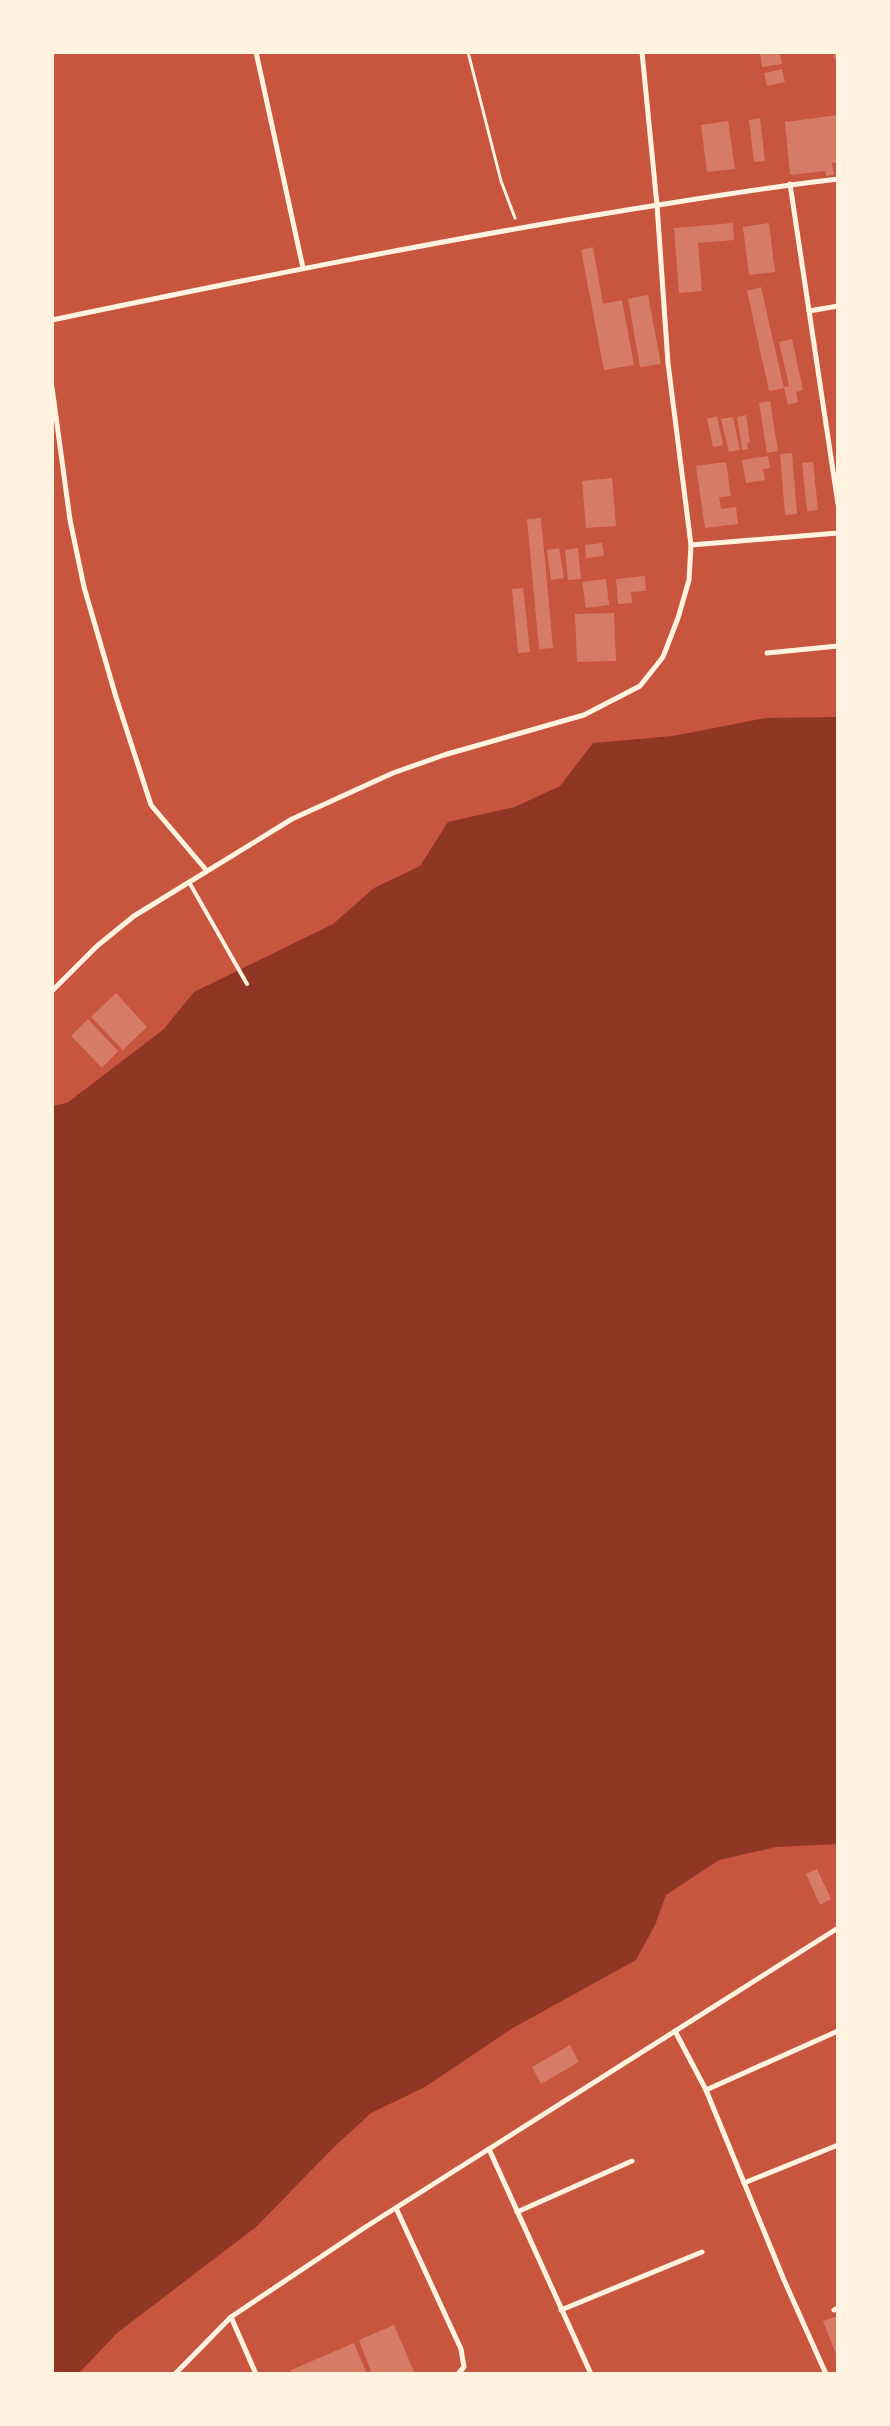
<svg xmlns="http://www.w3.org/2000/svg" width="890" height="2426" viewBox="0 0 890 2426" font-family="Inter,sans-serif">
<rect width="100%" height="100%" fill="#c8553d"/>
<!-- water -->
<path fill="#8f3625" d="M837,717V1844L776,1847L719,1860L666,1895L655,1925L636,1960L511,2029L425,2087L371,2113L333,2148L256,2227L117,2333L78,2374L52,2373V1106L67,1103L164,1029L194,992L333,924L374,888L420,866L448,822L515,807L560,786L593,743L673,736L765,718Z"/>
<!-- building -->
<g fill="#d67c66">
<path d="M760,52H780L782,64L762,67Z"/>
<path d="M833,52H838V59H834Z"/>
<path d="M782,69L785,82L767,86L764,73Z"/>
<path d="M838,115V162L832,163L834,175L826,176L825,171L790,175L785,122Z"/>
<path d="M760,118L765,161L754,162L749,120Z"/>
<path d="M728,121L735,169L707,172L701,125Z"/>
<path d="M733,223L734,240L698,243L702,291L679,293L674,228Z"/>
<path d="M769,223L775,272L749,275L743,227Z"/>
<path d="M593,247L603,304L622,300L634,365L604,370L581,250Z"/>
<path d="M761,287L784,388L769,391L747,291Z"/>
<path d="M648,295L661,364L640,367L628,299Z"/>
<path d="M792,339L803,390L796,392L798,402L788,405L784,387L789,386L779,342Z"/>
<path d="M770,401L778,451L767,453L759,403Z"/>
<path d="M746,415L750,442L747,443L748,449L742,450L737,417Z"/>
<path d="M717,416L723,445L713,447L707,419Z"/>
<path d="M733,417L740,450L729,452L721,419Z"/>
<path d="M792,453L797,514L785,515L780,454Z"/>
<path d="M768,456L770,468L763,469L765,480L746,483L742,460Z"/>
<path d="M726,462L731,496L719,497L721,509L736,507L738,524L705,528L696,466Z"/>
<path d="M813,462L818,510L807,511L802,463Z"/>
<path d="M612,478L616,526L586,528L582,481Z"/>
<path d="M541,518L553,648L539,649L527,519Z"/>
<path d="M602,543L604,556L586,558L585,545Z"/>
<path d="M559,548L564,578L551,580L547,550Z"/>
<path d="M578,548L581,579L568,580L565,550Z"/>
<path d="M645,576L646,591L631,592L632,603L618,604L616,579Z"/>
<path d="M606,579L609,605L586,608L582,582Z"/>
<path d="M523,588L530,652L518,653L512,589Z"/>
<path d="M614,613L616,661L577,662L575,614Z"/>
<path d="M116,993L147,1027L123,1050L91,1017Z"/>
<path d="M88,1019L118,1051L102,1068L71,1036Z"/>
<path d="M817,1869L831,1899L820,1905L806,1874Z"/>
<path d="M570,2045L579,2062L541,2084L532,2067Z"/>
<path d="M838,2316V2357H837L823,2321Z"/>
<path d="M394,2325L415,2374H372L359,2340Z"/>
<path d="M354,2343L367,2374H292L291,2370Z"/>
</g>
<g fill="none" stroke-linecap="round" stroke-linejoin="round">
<!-- path -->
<path stroke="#fff3e0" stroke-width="3" d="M468,52L501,181L515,218"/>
<!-- service -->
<path stroke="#fff3e0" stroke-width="4" d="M189,882L247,984"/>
<!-- minor -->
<g stroke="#fff3e0" stroke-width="5">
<path d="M256,52L303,268"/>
<path d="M790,184L838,504"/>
<path d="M809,311L838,306"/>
<path d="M52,320C244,280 435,241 627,210C697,199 767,187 838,179"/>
<path d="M52,387L70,520L84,587L116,697L151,805L207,871"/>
<path d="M691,545L838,533"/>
<path d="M767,653L838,646"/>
<path d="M52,991L97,946L134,916L292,819L393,773L444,755L584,715L640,686L663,657L678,618L689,580L691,545L668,363L657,205L642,52"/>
<path d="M675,2031L706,2090L838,2031"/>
<path d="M706,2090L784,2280L826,2374"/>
<path d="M489,2149L591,2374"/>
<path d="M744,2183L838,2145"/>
<path d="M396,2208L461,2349L464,2367L458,2374"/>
<path d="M517,2212L632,2161"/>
<path d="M561,2310L702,2252"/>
<path d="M834,2310L838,2308"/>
<path d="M231,2317L256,2374"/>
<path d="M175,2374L231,2317L364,2228L838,1928"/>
</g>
</g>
<!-- border -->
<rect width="890" height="2426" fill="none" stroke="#fff3e0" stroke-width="108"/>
</svg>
